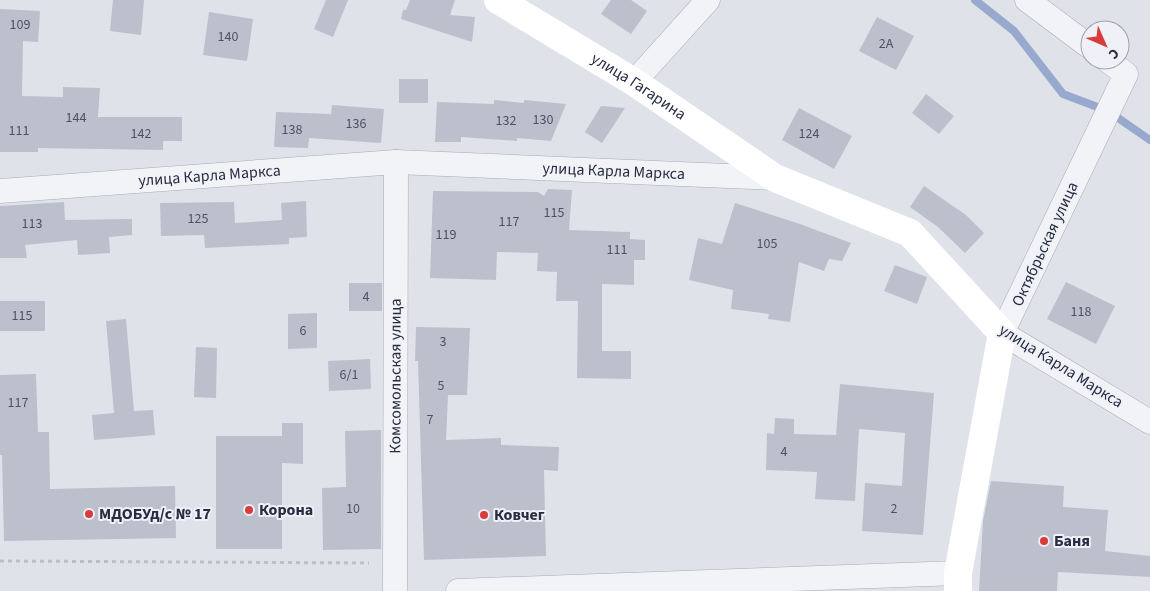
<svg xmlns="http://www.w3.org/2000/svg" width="1150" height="591" viewBox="0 0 1150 591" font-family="'Source Sans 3',sans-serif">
<rect width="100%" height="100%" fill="#dfe2e9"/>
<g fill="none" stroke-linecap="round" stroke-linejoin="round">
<!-- stream -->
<path stroke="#97a9cc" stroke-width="8" d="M975,0L1014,31L1063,94L1108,111L1150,140"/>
</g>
<!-- building -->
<g fill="#bcc0cd">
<path d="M113,0H144L141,35L110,31Z"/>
<path d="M326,0H348L333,37L314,29Z"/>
<path d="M410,0H455L450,15L475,17L472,42L401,19L403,10H406Z"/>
<path d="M611,0H631L647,11L631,34L601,14Z"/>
<path d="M0,9L40,11L38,42L23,41L22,96L63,97V87L100,88L98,117H182V141H163V150L38,148V152H0Z"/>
<path d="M209,12L253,19L247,61L203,55Z"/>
<path d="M877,17L914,36L896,70L859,51Z"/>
<rect x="399" y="79" width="29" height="24"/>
<path d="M926,94L954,116L939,134L912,113Z"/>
<path d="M494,100L524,103V100L566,104L551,141L517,138V141L461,137V142H435L437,102L494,104Z"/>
<path d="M332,105L384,109L381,143L309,138L308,148L274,147L276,112L331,114Z"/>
<path d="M601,106L625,108L602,143L585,132Z"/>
<path d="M799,108L852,136L834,169L782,140Z"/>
<path d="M924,186L966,215L984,233L965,253L938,227L910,207Z"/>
<path d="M548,189L572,190L569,230L630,232V239L645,240V260H634V285L602,284V351H631V379L577,378L578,301H556L557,272L537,271L538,253L497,252L496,280L430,278L433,191L538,192L544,196Z"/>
<path d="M306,201L307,237L289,238V244L205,248L204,235L161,236L160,203L234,202L235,223L282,220L281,203Z"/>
<path d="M64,202L65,220L132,219V235L109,237L110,253L78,255L77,240L25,245L27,258H0V206Z"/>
<path d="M735,203L800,224L851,243L842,261L829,259L824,271L799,262L790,322L768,319L769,314L731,309L733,290L689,280L698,238L722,244Z"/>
<path d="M895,265L927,277L917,304L884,291Z"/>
<path d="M1066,282L1115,306L1096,344L1047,319Z"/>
<rect x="349" y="283" width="33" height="28"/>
<rect x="0" y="301" width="45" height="30"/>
<path d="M317,313V348L288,349V314Z"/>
<path d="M126,319L134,411L153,410L155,435L94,440L92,415L114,413L106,321Z"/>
<path d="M416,327L470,328L467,395H448L446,440L501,438V445L559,447L558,471L544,470L546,556L424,560L418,361H415Z"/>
<path d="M196,347L217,348L216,398L194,397Z"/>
<path d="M370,359L371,389L329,391L328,361Z"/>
<path d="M36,374L38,432H49L50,489L175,486L176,538L4,541L2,455H0V375Z"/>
<path d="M840,384L934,393L923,535L862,531L865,483L902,486L905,433L859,429L855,501L815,499L817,472L766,470L767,433L774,434L775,418L794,419V434L836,435Z"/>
<path d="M282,423H303V464L282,463V549H216V436H282Z"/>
<path d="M381,430V549L323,550L322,488L346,487L345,431Z"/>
<path d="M991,481L1064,486L1063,507L1108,510L1105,551L1150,556V577L1058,572L1057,591H979L983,521Z"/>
</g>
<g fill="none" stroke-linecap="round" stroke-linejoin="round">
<!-- street casing -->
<g stroke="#a8abb7" stroke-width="25">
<g id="street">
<path d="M1027,0L1090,47"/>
<path d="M1107,60L1126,74L1002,333L1150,422"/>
<path d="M634,82L708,0"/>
<path id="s1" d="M0,191L396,162L775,178"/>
<path id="s2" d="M395,591L396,162"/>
<path d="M458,591L958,573"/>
</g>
</g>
<!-- path -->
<path stroke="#bdbfc8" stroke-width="3" stroke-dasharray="4 4" stroke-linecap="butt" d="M0,561L369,563"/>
<!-- street -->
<use href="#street" stroke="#f2f3f7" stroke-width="24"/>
<!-- secondary -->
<path stroke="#fff" stroke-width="28" id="s3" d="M498,0L634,82L775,178L910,233L1002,333L958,573V591"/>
</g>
<!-- markers -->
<g fill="#d83b3b" stroke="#eff1f7" stroke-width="2">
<circle cx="249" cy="510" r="5"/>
<circle cx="89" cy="514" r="5"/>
<circle cx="484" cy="515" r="5"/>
<circle cx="1044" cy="541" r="5"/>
</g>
<g text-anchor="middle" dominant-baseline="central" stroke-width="4" stroke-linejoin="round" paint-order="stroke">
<!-- number labels -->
<g font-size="14" fill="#4c5165">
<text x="20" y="25">109</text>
<text x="228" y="37">140</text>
<text x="886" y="44">2А</text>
<text x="76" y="118">144</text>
<text x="543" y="120">130</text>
<text x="506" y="121">132</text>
<text x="356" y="124">136</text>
<text x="292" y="130">138</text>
<text x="19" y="131">111</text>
<text x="141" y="134">142</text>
<text x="809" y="134">124</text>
<text x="554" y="213">115</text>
<text x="198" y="219">125</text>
<text x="509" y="222">117</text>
<text x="32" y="224">113</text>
<text x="446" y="235">119</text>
<text x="767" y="244">105</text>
<text x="617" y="250">111</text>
<text x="366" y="297">4</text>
<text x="1081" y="312">118</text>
<text x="22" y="316">115</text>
<text x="303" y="331">6</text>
<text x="443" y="342">3</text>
<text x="349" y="375">6/1</text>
<text x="441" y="386">5</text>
<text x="18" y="403">117</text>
<text x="430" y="420">7</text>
<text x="784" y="452">4</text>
<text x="353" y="509">10</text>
<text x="894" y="509">2</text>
</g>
<!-- street labels -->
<g font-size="16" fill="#272c42" stroke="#eff1f7">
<text stroke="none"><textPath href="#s3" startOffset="165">улица Гагарина</textPath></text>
<text stroke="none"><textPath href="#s1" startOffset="615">улица Карла Маркса</textPath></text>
<text stroke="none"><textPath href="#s1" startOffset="210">улица Карла Маркса</textPath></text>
<text transform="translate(1045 244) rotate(-65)">Октябрьская улица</text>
<text transform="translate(1061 366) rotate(32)">улица Карла Маркса</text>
<text stroke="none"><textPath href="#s2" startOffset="215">Комсомольская улица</textPath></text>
</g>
<!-- poi labels -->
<g font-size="16" font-weight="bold" fill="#272c42" stroke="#eff1f7" text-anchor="start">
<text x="259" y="510">Корона</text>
<text x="99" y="514">МДОБУд/с № 17</text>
<text x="494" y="515">Ковчег</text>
<text x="1054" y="541">Баня</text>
</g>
</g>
<!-- north arrow -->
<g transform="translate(1105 45) rotate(135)"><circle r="24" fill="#eff1f7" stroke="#9fa2af"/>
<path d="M0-4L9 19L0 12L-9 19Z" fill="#d83b3b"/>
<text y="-8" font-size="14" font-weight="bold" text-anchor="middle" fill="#272c42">С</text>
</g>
</svg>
